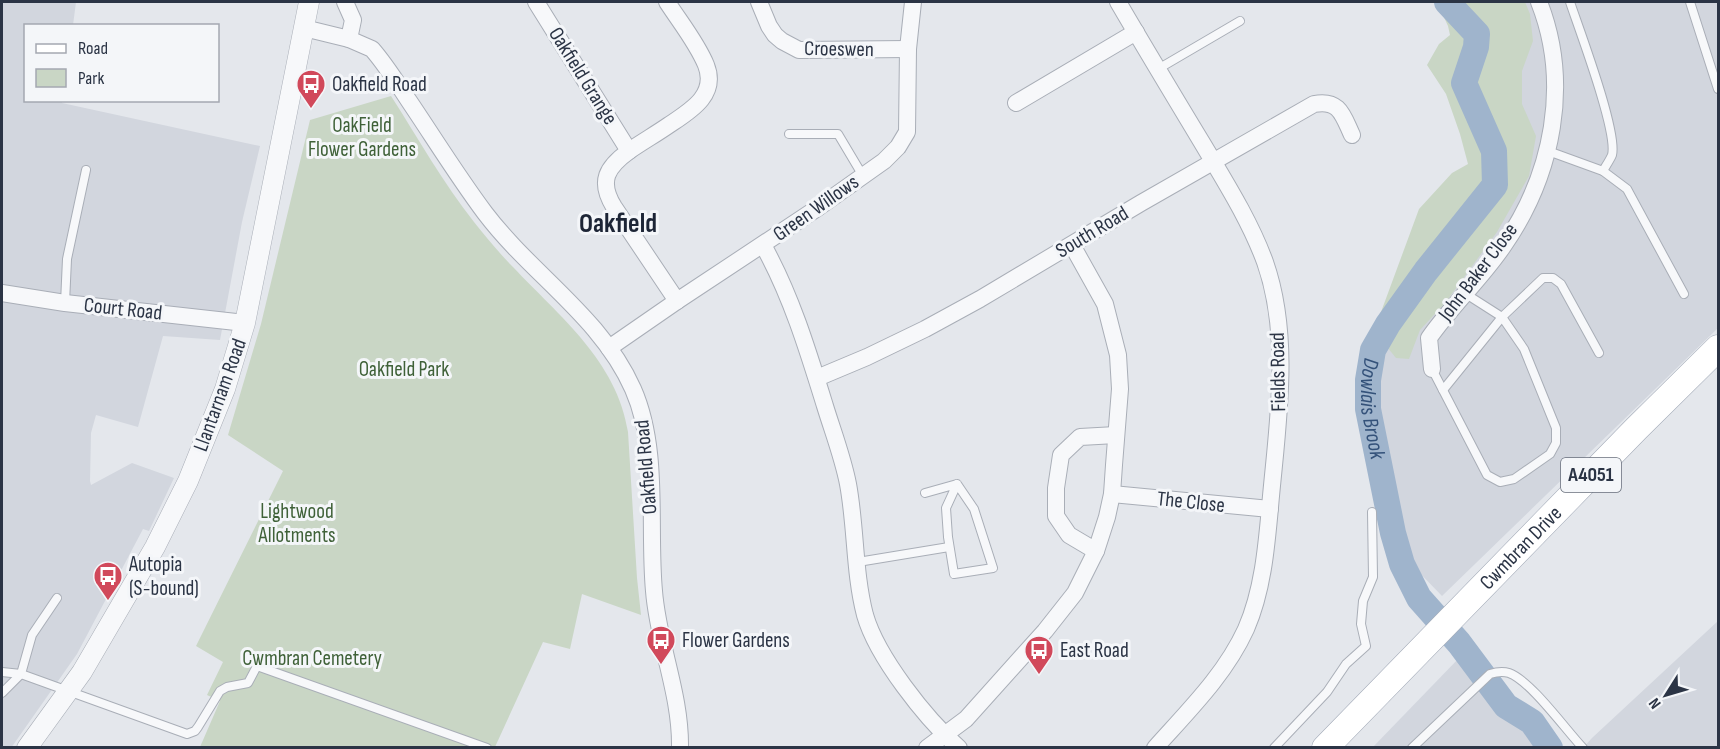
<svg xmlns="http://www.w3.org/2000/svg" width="1720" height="749" viewBox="0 0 1720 749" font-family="'Sofia Sans Condensed',sans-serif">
<rect width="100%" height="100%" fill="#e4e7ec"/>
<!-- built -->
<g fill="#d2d6de">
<path d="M2,2H76L73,25L26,26V100L62,101V103L260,146L242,222L220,340L163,336L138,427L96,415L91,433L90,481L91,485L132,463L174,478L149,531L143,529L77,654L11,748L2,747Z"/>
<path d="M1463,2H1718V328L1442,596L1413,566L1388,494L1364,409L1386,312L1508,159Z"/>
<path d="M1718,621V747L1583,748L1592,738Z"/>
<path d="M1460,657L1557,747L1372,748Z"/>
</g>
<!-- green -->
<g fill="#c9d6c5">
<path d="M1437,2H1525L1530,14L1533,41L1522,71V104L1536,136L1529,176L1497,232L1446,302L1420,330L1409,359L1396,358L1374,331L1419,209L1452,173L1468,164L1460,134L1446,94L1427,65L1439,44L1450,35L1448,26Z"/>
<path d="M391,96C418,138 443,183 474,222C486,237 499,253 513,267C559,316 617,361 628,432L637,578L641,615L582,594L570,649L543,642L495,747H200L220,701L207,695L223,662L196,646L283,471L228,435L261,324L310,120Z"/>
</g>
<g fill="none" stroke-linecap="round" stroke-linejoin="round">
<!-- river -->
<path stroke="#9fb4cc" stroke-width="26" id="s1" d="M1447,2L1477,34L1476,47L1464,83L1494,151L1495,185L1426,271L1388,324L1373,350L1368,380V409L1393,533L1402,564L1419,598L1459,643L1506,706L1532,722L1550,748"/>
<!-- service casing -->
<g stroke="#a9aeb7" stroke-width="10">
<g id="service">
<path d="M1570,2C1579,29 1618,132 1612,155C1610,160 1605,167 1603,171"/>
<path d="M1690,2L1718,89"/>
<path d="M1158,69L1240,21"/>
<path d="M789,134H838L863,176"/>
<path d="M1548,151L1603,171L1627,189L1684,294"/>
<path d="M65,303L67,259L86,170"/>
<path d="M1432,369L1487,475L1500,482L1514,479L1550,454L1556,443V428L1524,349L1502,317L1466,294"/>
<path d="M1443,390L1502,317L1543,278H1553L1561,284L1599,353"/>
<path d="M925,493L957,484L974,509L993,568L954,574L948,537L946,508L957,484"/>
<path d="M858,562L949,547"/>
<path d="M2,672L21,674L187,734L195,731L198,727L220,691L227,687L248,683L257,666L487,748"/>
<path d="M2,693L21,674L32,635L57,598"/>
<path d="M1274,748L1327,692L1346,664L1366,646L1361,624L1363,601L1373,577L1372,512"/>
<path d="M1412,748L1490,674C1496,672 1503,671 1509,673C1531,681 1565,729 1583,748"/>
</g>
</g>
<!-- minor casing -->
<g stroke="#a9aeb7" stroke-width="18">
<g id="minor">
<path d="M345,2L353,20L349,39"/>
<path d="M536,2L629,151C607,167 598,181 614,207L677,301"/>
<path d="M759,2L769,26L775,35L782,41L799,50L908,49"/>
<path d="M1118,2C1146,50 1175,98 1204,146C1226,183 1250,221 1265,262C1291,336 1278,420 1271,496C1267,540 1264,588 1246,629C1225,675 1188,711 1155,748"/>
<path d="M304,28L349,39L372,49C386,65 397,83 409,101C434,138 458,177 485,213C532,275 601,317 633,389C660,450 648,527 654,591C658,644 681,694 680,748"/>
<path d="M1016,103L1136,32"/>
<path d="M629,151C642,142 656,134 669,125C690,111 718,95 706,65C697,43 680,22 667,2"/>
<path d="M763,245C791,295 808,351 825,406C833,432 843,458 848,484C856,527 854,573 865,615C877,657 926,719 959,748"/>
<path d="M2,293L65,303L245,323"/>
<path d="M609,348L677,301L819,207L884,161L898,147L907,132L908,49L913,2"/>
<path d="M1432,369L1429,338C1452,305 1482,278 1504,245C1553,174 1571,83 1539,2"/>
<path d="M817,378L867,357L925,329L980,299L1141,203L1314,104C1340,99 1343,116 1352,135"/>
<path d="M1112,494L1270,509"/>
<path d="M1096,551L1069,535L1056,516V488L1061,455L1080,437L1116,435"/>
<path d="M927,748L966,719L1045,631L1075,593L1096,551L1107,517L1112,494L1114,465L1120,389L1118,355L1105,304L1072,245"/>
</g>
</g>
<!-- tertiary casing -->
<g stroke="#a9aeb7" stroke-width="21">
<path id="tertiary" d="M27,748L82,672L155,547L188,481L225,389L245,323L309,2"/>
</g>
<!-- primary casing -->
<g stroke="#a3abb8" stroke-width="27">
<g id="primary">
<path id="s2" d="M1325,748L1636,429L1718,348"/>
</g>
</g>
<!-- service -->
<use href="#service" stroke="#f7f8fa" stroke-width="8"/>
<!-- minor -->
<use href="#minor" stroke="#f7f8fa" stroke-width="16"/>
<!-- tertiary -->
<use href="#tertiary" stroke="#f7f8fa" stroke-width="20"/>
<!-- primary -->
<use href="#primary" stroke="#fff" stroke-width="26"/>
</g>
<!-- icons -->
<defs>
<g id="bus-pin" transform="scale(1.5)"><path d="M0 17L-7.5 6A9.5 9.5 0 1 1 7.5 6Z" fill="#d1495b" stroke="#f4f6f9"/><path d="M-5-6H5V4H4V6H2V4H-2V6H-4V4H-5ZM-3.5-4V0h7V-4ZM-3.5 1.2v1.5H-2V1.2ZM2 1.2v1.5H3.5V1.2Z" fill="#fff"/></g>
</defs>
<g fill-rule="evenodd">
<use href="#bus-pin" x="311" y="84"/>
<use href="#bus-pin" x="108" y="576"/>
<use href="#bus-pin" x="661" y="640"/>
<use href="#bus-pin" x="1039" y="650"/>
</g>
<g text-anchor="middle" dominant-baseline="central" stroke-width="6" stroke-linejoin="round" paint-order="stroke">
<!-- shield labels -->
<rect fill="#f4f6f9" stroke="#676e7b" stroke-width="1.5" x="1561" y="458" width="60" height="34" rx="4.5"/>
<g font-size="20" font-weight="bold" fill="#2b3445">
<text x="1591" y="475">A4051</text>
</g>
<!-- street labels -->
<g font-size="21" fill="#2b3445" stroke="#f4f6f9">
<text transform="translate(839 49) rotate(1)">Croeswen</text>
<text transform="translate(583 76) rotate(58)">Oakfield Grange</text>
<text transform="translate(816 208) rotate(-35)">Green Willows</text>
<text transform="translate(1092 232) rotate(-31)">South Road</text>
<text transform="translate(1478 272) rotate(-53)">John Baker Close</text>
<text transform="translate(123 309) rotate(6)">Court Road</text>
<text transform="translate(1278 372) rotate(-91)">Fields Road</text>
<text transform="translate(220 395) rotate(-70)">Llantarnam Road</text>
<text transform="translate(646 467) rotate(-95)">Oakfield Road</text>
<text transform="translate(1191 502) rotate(6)">The Close</text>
<text stroke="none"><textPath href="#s2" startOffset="280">Cwmbran Drive</textPath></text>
</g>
<!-- poi labels -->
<g font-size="21" fill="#2b3445" stroke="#f4f6f9" text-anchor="start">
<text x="332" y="84">Oakfield Road</text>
<text x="129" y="564">Autopia<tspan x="129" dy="24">(S-bound)</tspan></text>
<text x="682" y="640">Flower Gardens</text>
<text x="1060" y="650">East Road</text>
</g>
<!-- park labels -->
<g font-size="21" fill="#3f6138" stroke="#f4f6f9">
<text x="362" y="125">OakField<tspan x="362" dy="24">Flower Gardens</tspan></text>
<text x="404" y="369">Oakfield Park</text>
<text x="297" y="511">Lightwood<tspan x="297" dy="24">Allotments</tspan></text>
<text x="312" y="658">Cwmbran Cemetery</text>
</g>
<!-- water labels -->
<g font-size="22" font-style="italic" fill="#34527a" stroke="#f4f6f9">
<text stroke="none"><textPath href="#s1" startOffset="468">Dowlais Brook</textPath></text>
</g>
<!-- district labels -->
<g font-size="27" font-weight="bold" fill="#1d2536" stroke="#f4f6f9">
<text x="618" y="224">Oakfield</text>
</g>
</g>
<!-- border -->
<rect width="1720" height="749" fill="none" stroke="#2b3445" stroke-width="6"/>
<!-- legend -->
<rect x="24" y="24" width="195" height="78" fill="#f4f6f9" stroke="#a4a8b1" stroke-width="1.5"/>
<rect x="36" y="44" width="30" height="9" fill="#ffffff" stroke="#a4a8b1" stroke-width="1.5"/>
<text x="78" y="54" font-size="18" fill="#2b3445">Road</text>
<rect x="36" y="69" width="30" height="18" fill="#c9d6c5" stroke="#a4a8b1" stroke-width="1.5"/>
<text x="78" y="84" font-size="18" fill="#2b3445">Park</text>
<!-- north arrow -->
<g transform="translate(1666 695) rotate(233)" stroke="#f4f6f9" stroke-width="4.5" paint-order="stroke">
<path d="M0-4.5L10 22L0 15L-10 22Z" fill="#2b3445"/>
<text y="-9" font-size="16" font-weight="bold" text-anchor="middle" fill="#2b3445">N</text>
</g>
</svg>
